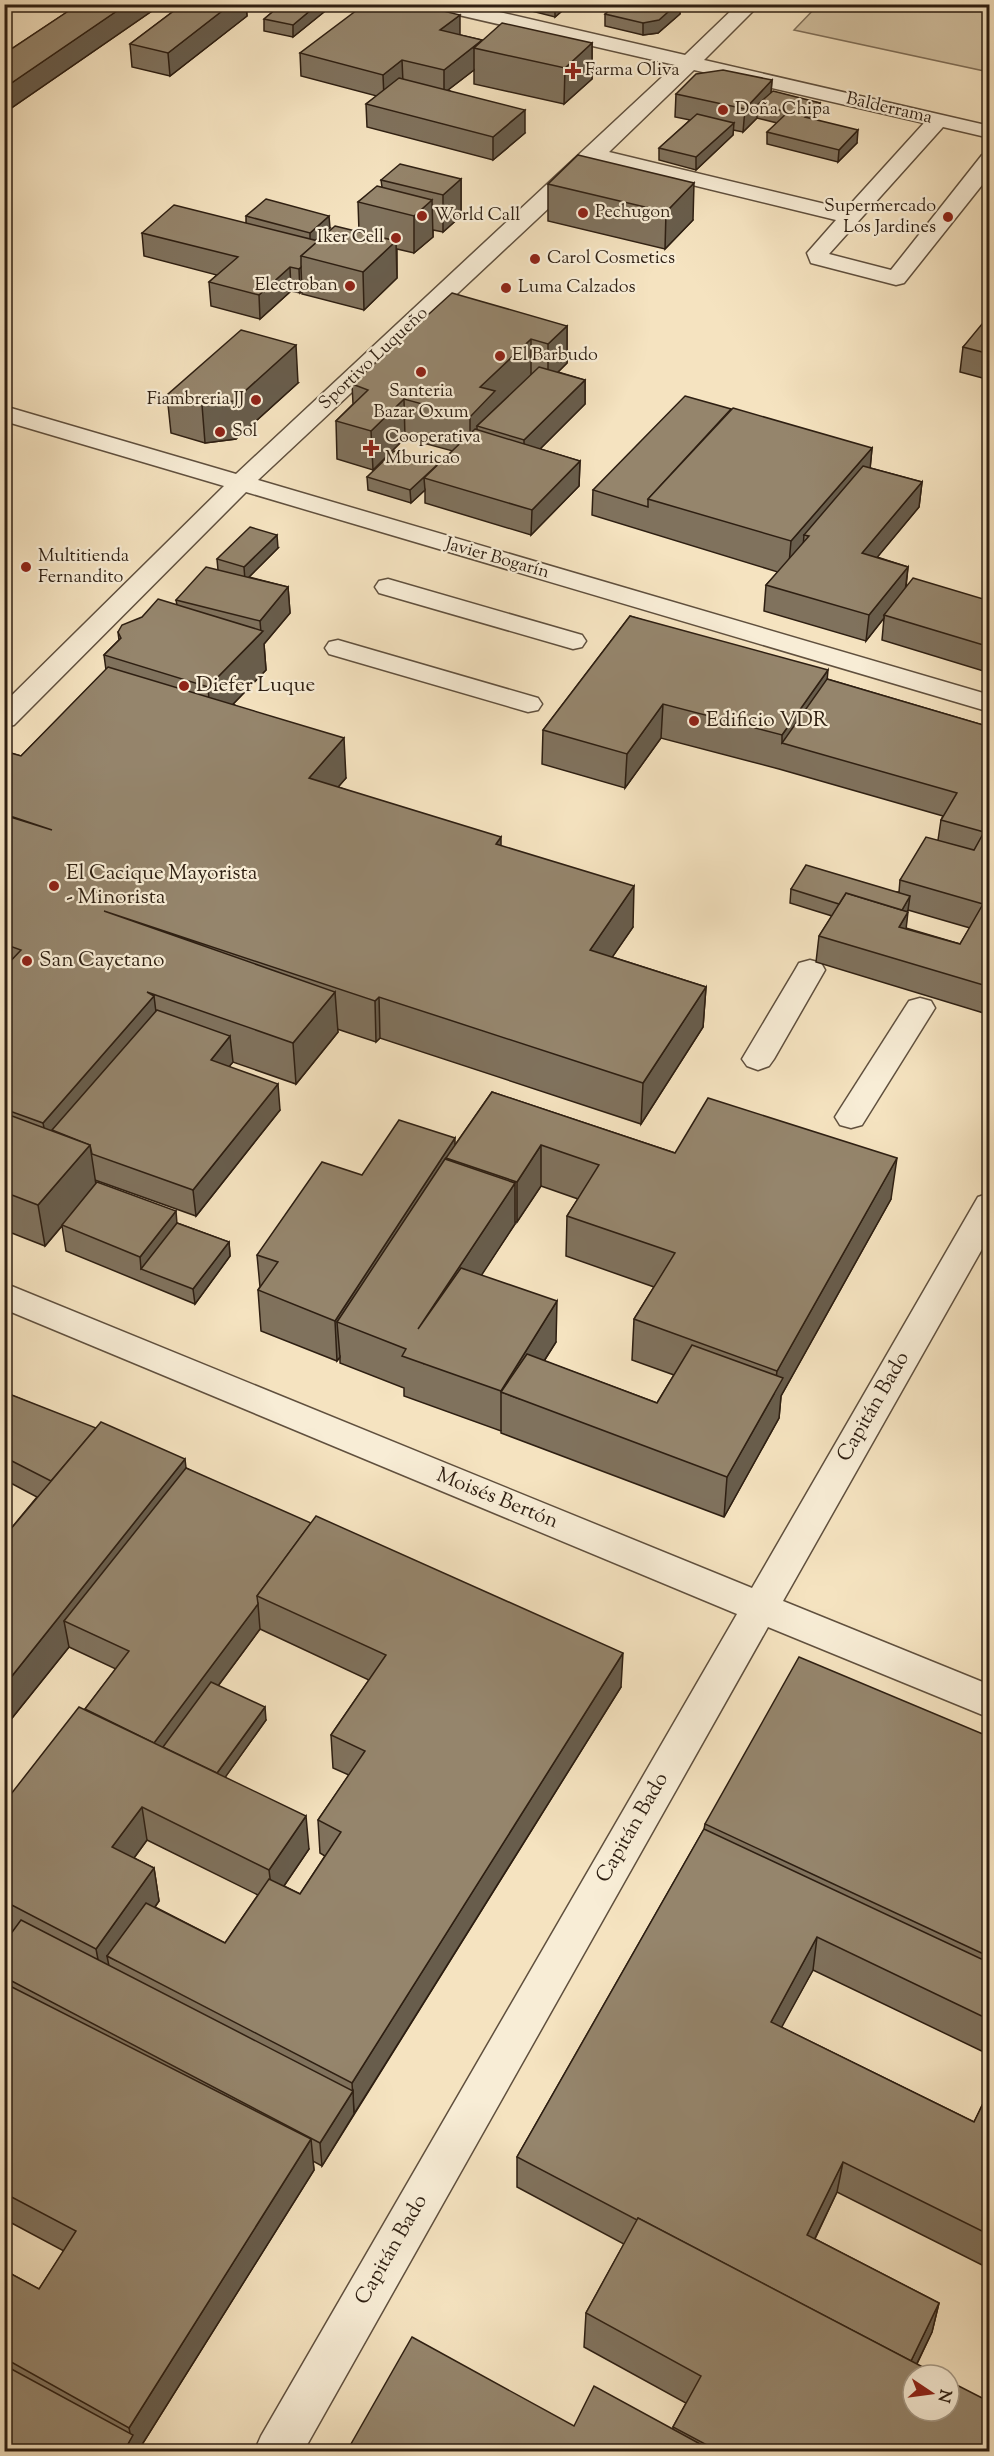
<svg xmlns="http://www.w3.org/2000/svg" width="994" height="2456" viewBox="0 0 994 2456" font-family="'Sorts Mill Goudy',serif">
<rect width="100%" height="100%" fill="#f5e3c0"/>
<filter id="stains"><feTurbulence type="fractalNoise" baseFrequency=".00333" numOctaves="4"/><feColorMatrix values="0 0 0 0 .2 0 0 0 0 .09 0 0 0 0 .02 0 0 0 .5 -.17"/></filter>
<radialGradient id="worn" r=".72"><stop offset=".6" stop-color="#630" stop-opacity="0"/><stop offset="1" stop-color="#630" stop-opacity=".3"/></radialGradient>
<!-- green -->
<path fill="#d3c2a2" stroke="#80705a" stroke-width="1.5" d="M819,4L989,5V72L794,30Z"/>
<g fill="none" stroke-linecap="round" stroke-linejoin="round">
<!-- minor casing -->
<g stroke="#60503e" stroke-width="3">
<g id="minor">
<path d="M427,4H465L685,55L738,4H760L704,60L990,126V138L943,127L829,254L891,270L982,155L990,154V175L904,283L896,285L811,263L807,253L836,220L598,162L258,480L990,695V712L246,492L14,725L4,727V703L224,486L4,421V406L236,474L675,65L437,10ZM694,70L924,123L846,209L609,152Z"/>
<path d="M388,579L582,635L586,641L582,647L573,649L379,593L375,587L379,581Z"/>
<path d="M338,640L538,698L542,704L538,710L528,712L329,654L325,648L329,642Z"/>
<path d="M810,960L821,963L825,970L774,1059L769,1066L758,1070L747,1066L742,1059L795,970L799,963Z"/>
<path d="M920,998L931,1001L935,1008L862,1125L851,1128L840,1125L835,1117L840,1109L909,1001Z"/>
<path d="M990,1193V1235L783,1601L990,1685V1718L768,1627L303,2452H254L261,2436L737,1614L4,1309V1283L752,1588L978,1197Z"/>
</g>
</g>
<!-- minor -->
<use href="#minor" fill="#f8edd6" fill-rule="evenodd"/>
</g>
<!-- wall -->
<g fill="#80725d" stroke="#2e1f12" stroke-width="1.5" fill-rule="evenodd">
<path d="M52,4H162L4,113V54L72,9Z"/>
<path d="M183,4H246L247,16L170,76L132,67L130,44Z"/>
<path d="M282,4H329V8L293,37L264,31V19Z"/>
<path d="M508,4H570L555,17L508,5Z"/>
<path d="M617,4H693L687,10L680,8V14L658,33L643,35L605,26V14Z"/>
<path d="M460,35L482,40L592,43V79L564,104L474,84V70L448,90L525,133L493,160L367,127L366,104L377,96L301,76L300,53Z"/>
<path d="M772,80L771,93L820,103L819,115L814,120L857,143L838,162L767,144V132L777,123L757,118L743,132L733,130V135L696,170L659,160V148L690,120L675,117L676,94Z"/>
<path d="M578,155L693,220L665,249L548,221V184Z"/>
<path d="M461,179V216L443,232L433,230V237L414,253L397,249V278L364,310L302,294V291L300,293L291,291L260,319L211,306L209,282L217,275L144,256L142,233L246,223V216L330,228L316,240L318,241L359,232L358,202L382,187L381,180Z"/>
<path d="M567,326V363L558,372L585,380V404L540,449L580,461L579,486L531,535L425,503V490L411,503L368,490L367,477L438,465L453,451L405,438L373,470L337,459L336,421L353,404L352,384Z"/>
<path d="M990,326V380L960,372L963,347Z"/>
<path d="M298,383L236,439L205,443L171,433L167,395Z"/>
<path d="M872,448L870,468L922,482L919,507L877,557L908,567L906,588L990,601V673L882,640L884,618L866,641L764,611L766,585L778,572L592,515L593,490Z"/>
<path d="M278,548L249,577L288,587L290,613L264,644L266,670L233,704L346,778L338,787L501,846L633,927L612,957L706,987L703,1027L641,1124L380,1038L376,1042L337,1029L338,1032L296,1084L233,1062L229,1066L280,1110L196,1216L95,1180L96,1183L177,1223L229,1242L230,1256L195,1304L66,1251L62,1226L45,1246L4,1230V751L21,756L106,670L104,655L119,640L118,632L177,605L176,600L218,570L217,559Z"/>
<path d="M630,616L827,679L990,727V1015L816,962L819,936L832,916L790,903L791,889L899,892L900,880L938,840L941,820L943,816L779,769L661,738L625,788L542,764L543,730ZM908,910L970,928L960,944L906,928L907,911Z"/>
<path d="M492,1092L675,1153L891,1199L781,1396L779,1418L724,1517L501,1433V1430V1431L404,1396V1388L340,1363V1357L337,1361L261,1331L258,1290L260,1287L257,1255L362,1175L455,1145ZM541,1186L578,1199L567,1216L566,1256L654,1287L634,1319L632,1360L674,1375L657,1403L544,1361L556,1342L481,1275L515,1224V1222H517Z"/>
<path d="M4,1392L186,1468L621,1687L322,2166L313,2161L314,2170L138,2451H4V2270L39,2289L64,2251L4,2219V1943L11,1934L4,1930V1803L85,1709L116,1669L69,1647L4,1728V1537L37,1497L5,1480ZM260,1629L369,1680L331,1735L333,1768L349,1775L318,1820L320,1853L325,1856L300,1894L284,1886L309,1849L225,1777L266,1720L218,1686ZM147,1840L258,1895L225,1943L155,1907L159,1901L154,1868L134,1858Z"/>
<path d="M990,1737V2055L813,1970L781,2027L974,2122L990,2089V2269L837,2192L815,2239L939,2303L932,2332L917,2364L990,2451H347L574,2426L673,2429V2427L686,2403L584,2347L586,2313L624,2244L517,2187V2157L704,1829L705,1824Z"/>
</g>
<!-- shaded-wall -->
<g fill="#685d4c" stroke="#2e1f12" stroke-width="1.5">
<path d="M127,4H162L4,113V88Z"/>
<path d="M231,4H246L247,16L170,76L168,53Z"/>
<path d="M318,4H329V8L293,37V25Z"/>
<path d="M555,4H570L555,17Z"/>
<path d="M677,4H680V14L658,33L643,35V23Z"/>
<path d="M688,4H693L687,10Z"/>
<path d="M460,15V38L440,30Z"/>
<path d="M482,40L474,48V70L444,93V70Z"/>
<path d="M592,43V79L564,104L565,68Z"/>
<path d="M402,60L403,83L384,98L383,75Z"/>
<path d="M772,80L770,103L757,105V118L743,132L745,109Z"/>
<path d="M820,103L819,115L804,130L805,117Z"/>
<path d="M525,110V133L493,160V137Z"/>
<path d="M734,123L733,135L696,170V157Z"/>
<path d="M858,130L857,143L838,162L839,150Z"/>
<path d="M461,179V216L443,232V195Z"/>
<path d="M694,183L693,220L665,249L666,212Z"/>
<path d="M432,200L433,237L414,253V216Z"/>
<path d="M329,216L330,228L310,245V233Z"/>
<path d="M396,241L397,278L364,310L363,272Z"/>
<path d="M290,267L291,291L260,319L259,295Z"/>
<path d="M301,267L302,291L300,293L299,269Z"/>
<path d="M567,326V363L548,382V344Z"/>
<path d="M531,339V377L477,426V449L470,455V417L480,387Z"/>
<path d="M296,345L298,383L236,439L205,443L202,405Z"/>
<path d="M585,380V404L524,465V440Z"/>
<path d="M404,399L405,438L373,470L371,431Z"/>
<path d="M872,448L869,481L809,536L804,535L802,559L788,575L791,541Z"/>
<path d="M580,461L579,486L531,535L532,510Z"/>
<path d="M438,464L424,478L425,490L411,503L410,490Z"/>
<path d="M922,482L919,507L860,578L862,553Z"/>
<path d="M277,535L278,548L245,581L244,567Z"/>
<path d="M908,567L905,592L884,615V618L866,641L869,615Z"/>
<path d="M288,587L290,613L264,644L266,670L211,727L208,687L261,633L260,621Z"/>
<path d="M828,670L825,705L782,743V735Z"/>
<path d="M663,704L661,738L625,788L627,754Z"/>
<path d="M344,738L346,778L311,818L309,778Z"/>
<path d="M501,837V878L496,844Z"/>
<path d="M634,886L633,927L589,991L590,950Z"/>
<path d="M910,896L908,910L894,934L896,920Z"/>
<path d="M908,912L905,938L899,927Z"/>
<path d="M706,987L703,1027L641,1124L643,1083Z"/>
<path d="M335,992L338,1032L296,1084L293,1043Z"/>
<path d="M154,996L159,1037L46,1138L43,1123Z"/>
<path d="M379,997L380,1038L376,1042L375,1001Z"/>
<path d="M230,1036L233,1062L213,1086L211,1060Z"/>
<path d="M278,1084L280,1110L196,1216L193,1190Z"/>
<path d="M455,1138V1161L446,1158V1193L337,1322L340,1357L337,1361L335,1321Z"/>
<path d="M90,1145L96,1185L45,1246L38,1205Z"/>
<path d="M541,1145V1186L517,1222V1182Z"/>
<path d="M897,1158L891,1199L781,1396L779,1418L724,1517L727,1477L774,1394L777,1371Z"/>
<path d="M515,1183V1224L424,1363L418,1329Z"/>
<path d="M176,1211L178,1237L141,1269L140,1257Z"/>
<path d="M229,1242L230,1256L195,1304L193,1289Z"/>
<path d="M557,1301L556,1342L520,1399L501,1392V1431V1391Z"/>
<path d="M185,1459L189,1494L64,1621L69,1647L4,1728V1686Z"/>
<path d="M258,1604L260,1629L160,1764L150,1748Z"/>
<path d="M623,1653L621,1687L354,2114L352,2083Z"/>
<path d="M265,1707L266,1720L209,1800L207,1787Z"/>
<path d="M142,1807L147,1840L118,1880L112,1847Z"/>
<path d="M306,1816L309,1849L273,1902L269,1870Z"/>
<path d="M154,1868L159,1901L117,1961L107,1956L110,1971L102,1981L96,1949Z"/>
<path d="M817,1937L813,1970L767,2054L771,2022Z"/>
<path d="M353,2091L354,2114L322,2166L320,2143Z"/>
<path d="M311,2139L314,2170L138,2451H124L131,2438L129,2428Z"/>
<path d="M843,2162L837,2192L802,2265L807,2235Z"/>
<path d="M939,2303L932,2332L903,2392L910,2363Z"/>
</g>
<!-- building -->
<g fill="#95856c" stroke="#2e1f12" stroke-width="1.5">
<path d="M79,4H127L4,88V54Z"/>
<path d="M183,4H231L168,53L130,44Z"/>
<path d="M282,4H318L293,25L264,19Z"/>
<path d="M365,4H415L460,15L440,30L482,40L444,70L402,60L383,75L300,53Z"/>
<path d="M617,4H677L659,20L643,23L605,14Z"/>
<path d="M502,23L592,43L565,68L474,48Z"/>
<path d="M723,70L772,80L745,109L676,94L696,74Z"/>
<path d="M399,78L525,110L493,137L366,104Z"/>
<path d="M773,91L820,103L805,117L858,130L839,150L767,132L788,112L757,105Z"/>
<path d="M697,114L734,123L696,157L659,148Z"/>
<path d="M578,155L694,183L666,212L548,184Z"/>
<path d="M400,164L461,179L443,195L381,180Z"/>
<path d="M377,186L432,200L414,216L358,202Z"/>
<path d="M266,199L329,216L310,233L246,216Z"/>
<path d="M174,205L318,241L301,256V267L299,269L290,267L259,295L209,282L238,257L142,233Z"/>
<path d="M335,226L396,241L363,272L301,256Z"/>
<path d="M452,293L567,326L548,344L531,339L480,387L495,391L470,417L404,399L371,431L336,421L368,390L352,384Z"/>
<path d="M982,324L990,326V354L963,347Z"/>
<path d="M241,330L296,345L234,401L202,405L167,395Z"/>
<path d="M539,367L585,380L524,440L477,426Z"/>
<path d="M685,396L731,409L648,499V507L593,490Z"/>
<path d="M733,408L872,448L791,541L648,499Z"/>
<path d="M475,429L580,461L532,510L424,478Z"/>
<path d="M394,451L438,464L410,490L367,477Z"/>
<path d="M863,466L922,482L862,553L908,567L869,615L766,585L809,536L804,535Z"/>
<path d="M250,527L277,535L244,567L217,559Z"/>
<path d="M206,567L288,587L260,621L176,600Z"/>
<path d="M913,578L990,601V647L884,615Z"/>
<path d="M158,599L263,631L208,687L104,655L121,638L118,632L122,625L142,617Z"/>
<path d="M630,616L828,670L782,735L663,704L627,754L543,730Z"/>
<path d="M108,667L344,738L309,778L501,837L496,844L634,886L590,950L706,987L643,1083L379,997L375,1001L104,911L335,992L293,1043L147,992L154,996L43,1123L4,1109V1007L10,1000L4,998V968L21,950L4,944V815L52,830L4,814V751L21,756Z"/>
<path d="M827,679L990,727V987L819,936L846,893L908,912L899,927L960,944L983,904L900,880L926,837L974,850L984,832L941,820L957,793L782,743Z"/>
<path d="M806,865L910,896L902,910L846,893L839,904L791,889Z"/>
<path d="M157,1010L230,1036L211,1060L278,1084L193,1190L92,1154L90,1145L52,1130Z"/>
<path d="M492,1092L675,1153L708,1098L897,1158L777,1371L634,1319L675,1253L567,1216L599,1165L541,1145L517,1182L446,1158Z"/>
<path d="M4,1113L90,1145L38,1205L4,1192Z"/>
<path d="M399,1120L455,1138L335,1321L258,1290L278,1262L257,1255L322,1162L362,1175Z"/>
<path d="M445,1159L515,1183L418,1329L461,1268L557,1301L501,1391L402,1356L406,1349L337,1322Z"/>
<path d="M97,1182L176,1211L140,1257L62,1225Z"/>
<path d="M177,1223L229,1242L193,1289L141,1269Z"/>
<path d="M692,1345L783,1378L727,1477L501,1392L527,1354L657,1403Z"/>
<path d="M4,1392L96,1428L51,1481L4,1457Z"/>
<path d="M101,1422L185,1459L4,1686V1537Z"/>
<path d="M186,1468L311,1523L257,1596L258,1604L154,1743L85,1709L129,1651L64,1621Z"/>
<path d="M316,1516L623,1653L352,2083L107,1956L146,1903L225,1943L269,1879L300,1894L341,1832L318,1820L365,1751L331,1735L386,1655L257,1596Z"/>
<path d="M799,1657L990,1737V1957L705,1824Z"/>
<path d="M211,1682L265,1707L217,1773L163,1747Z"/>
<path d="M79,1707L306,1816L269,1870L142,1807L112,1847L154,1868L96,1949L4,1901V1803Z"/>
<path d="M704,1829L990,1963V2020L817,1937L771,2022L974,2122L990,2089V2235L843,2162L807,2235L939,2303L911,2361L638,2218L637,2220L517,2157Z"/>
<path d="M21,1920L353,2091L320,2143L4,1977V1943Z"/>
<path d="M4,1983L311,2139L129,2428L4,2358V2270L39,2289L76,2231L4,2193Z"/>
<path d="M638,2218L938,2375H913V2411H949V2381L990,2402V2451H718L673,2427L701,2376L586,2313Z"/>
<path d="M412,2337L574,2426L594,2386L713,2451H347Z"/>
<path d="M4,2365L133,2435L124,2451H4Z"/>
</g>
<!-- markers -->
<g fill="#8f2418" stroke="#f8edd6" stroke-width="2">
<path d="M570 62h6v6h6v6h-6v6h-6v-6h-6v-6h6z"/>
<circle cx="723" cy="110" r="6"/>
<circle cx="583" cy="213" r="6"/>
<circle cx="422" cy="216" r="6"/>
<circle cx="948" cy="217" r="6"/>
<circle cx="396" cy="238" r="6"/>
<circle cx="535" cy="259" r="6"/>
<circle cx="350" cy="286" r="6"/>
<circle cx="506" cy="288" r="6"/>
<circle cx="500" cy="356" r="6"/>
<circle cx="421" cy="372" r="6"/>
<circle cx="256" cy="400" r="6"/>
<circle cx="220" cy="432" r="6"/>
<path d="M368 439h6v6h6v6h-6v6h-6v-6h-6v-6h6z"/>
<circle cx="26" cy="567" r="6"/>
<circle cx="184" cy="686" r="6"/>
<circle cx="694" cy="721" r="6"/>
<circle cx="54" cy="886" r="6"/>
<circle cx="27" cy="961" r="6"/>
</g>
<g text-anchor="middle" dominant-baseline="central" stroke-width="4.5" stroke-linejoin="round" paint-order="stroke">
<!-- far-poi labels -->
<g font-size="18" fill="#2e1f12" stroke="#f8edd6" text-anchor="start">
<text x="585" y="71">Farma Oliva</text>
<text x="735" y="110">Doña Chipa</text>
<text x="936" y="207" text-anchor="end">Supermercado<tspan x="936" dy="21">Los Jardines</tspan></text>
<text x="595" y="213">Pechugon</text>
<text x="434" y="216">World Call</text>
<text x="384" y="238" text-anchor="end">Iker Cell</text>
<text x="547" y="259">Carol Cosmetics</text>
<text x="338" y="286" text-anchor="end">Electroban</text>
<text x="518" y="288">Luma Calzados</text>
<text x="512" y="356">El Barbudo</text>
<text x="421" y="392" text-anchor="middle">Santeria<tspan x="421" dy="21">Bazar Oxum</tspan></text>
<text x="244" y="400" text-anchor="end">Fiambreria JJ</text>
<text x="232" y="432">Sol</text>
<text x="385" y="438">Cooperativa<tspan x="385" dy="21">Mburicao</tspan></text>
<text x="38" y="557">Multitienda<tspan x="38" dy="21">Fernandito</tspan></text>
</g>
<!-- far-street labels -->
<g font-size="18" fill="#2e1f12" stroke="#f8edd6">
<text transform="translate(889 109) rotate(13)">Balderrama</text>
<text transform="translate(374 359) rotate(-43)">Sportivo Luqueño</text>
<text transform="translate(497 559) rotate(16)">Javier Bogarín</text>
</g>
<!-- poi labels -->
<g font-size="21" fill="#2e1f12" stroke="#f8edd6" text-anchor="start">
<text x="196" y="686">Diefer Luque</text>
<text x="706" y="721">Edificio VDR</text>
<text x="66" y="874">El Cacique Mayorista<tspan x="66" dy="24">- Minorista</tspan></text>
<text x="39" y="961">San Cayetano</text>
</g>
<!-- street labels -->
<g font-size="21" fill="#2e1f12" stroke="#f8edd6">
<text transform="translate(874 1407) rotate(-60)">Capitán Bado</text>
<text transform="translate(497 1499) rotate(22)">Moisés Bertón</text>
<text transform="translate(633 1828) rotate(-60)">Capitán Bado</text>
<text transform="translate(392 2250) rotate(-60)">Capitán Bado</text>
</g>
</g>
<!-- margin -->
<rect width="994" height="2456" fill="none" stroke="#f5e3c0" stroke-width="24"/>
<rect x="6" y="6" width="982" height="2444" fill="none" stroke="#2e1f12" stroke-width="3"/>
<rect x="12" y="12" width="970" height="2432" fill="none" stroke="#2e1f12" stroke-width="1.5"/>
<!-- north arrow -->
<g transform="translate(931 2393) rotate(103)"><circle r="28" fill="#f8edd6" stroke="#a79b88" stroke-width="1.5"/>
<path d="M0-4.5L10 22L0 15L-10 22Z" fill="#8f2418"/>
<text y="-9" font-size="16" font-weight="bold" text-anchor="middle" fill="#2e1f12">N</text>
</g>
<rect width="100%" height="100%" filter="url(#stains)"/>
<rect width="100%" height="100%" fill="url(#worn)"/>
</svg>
